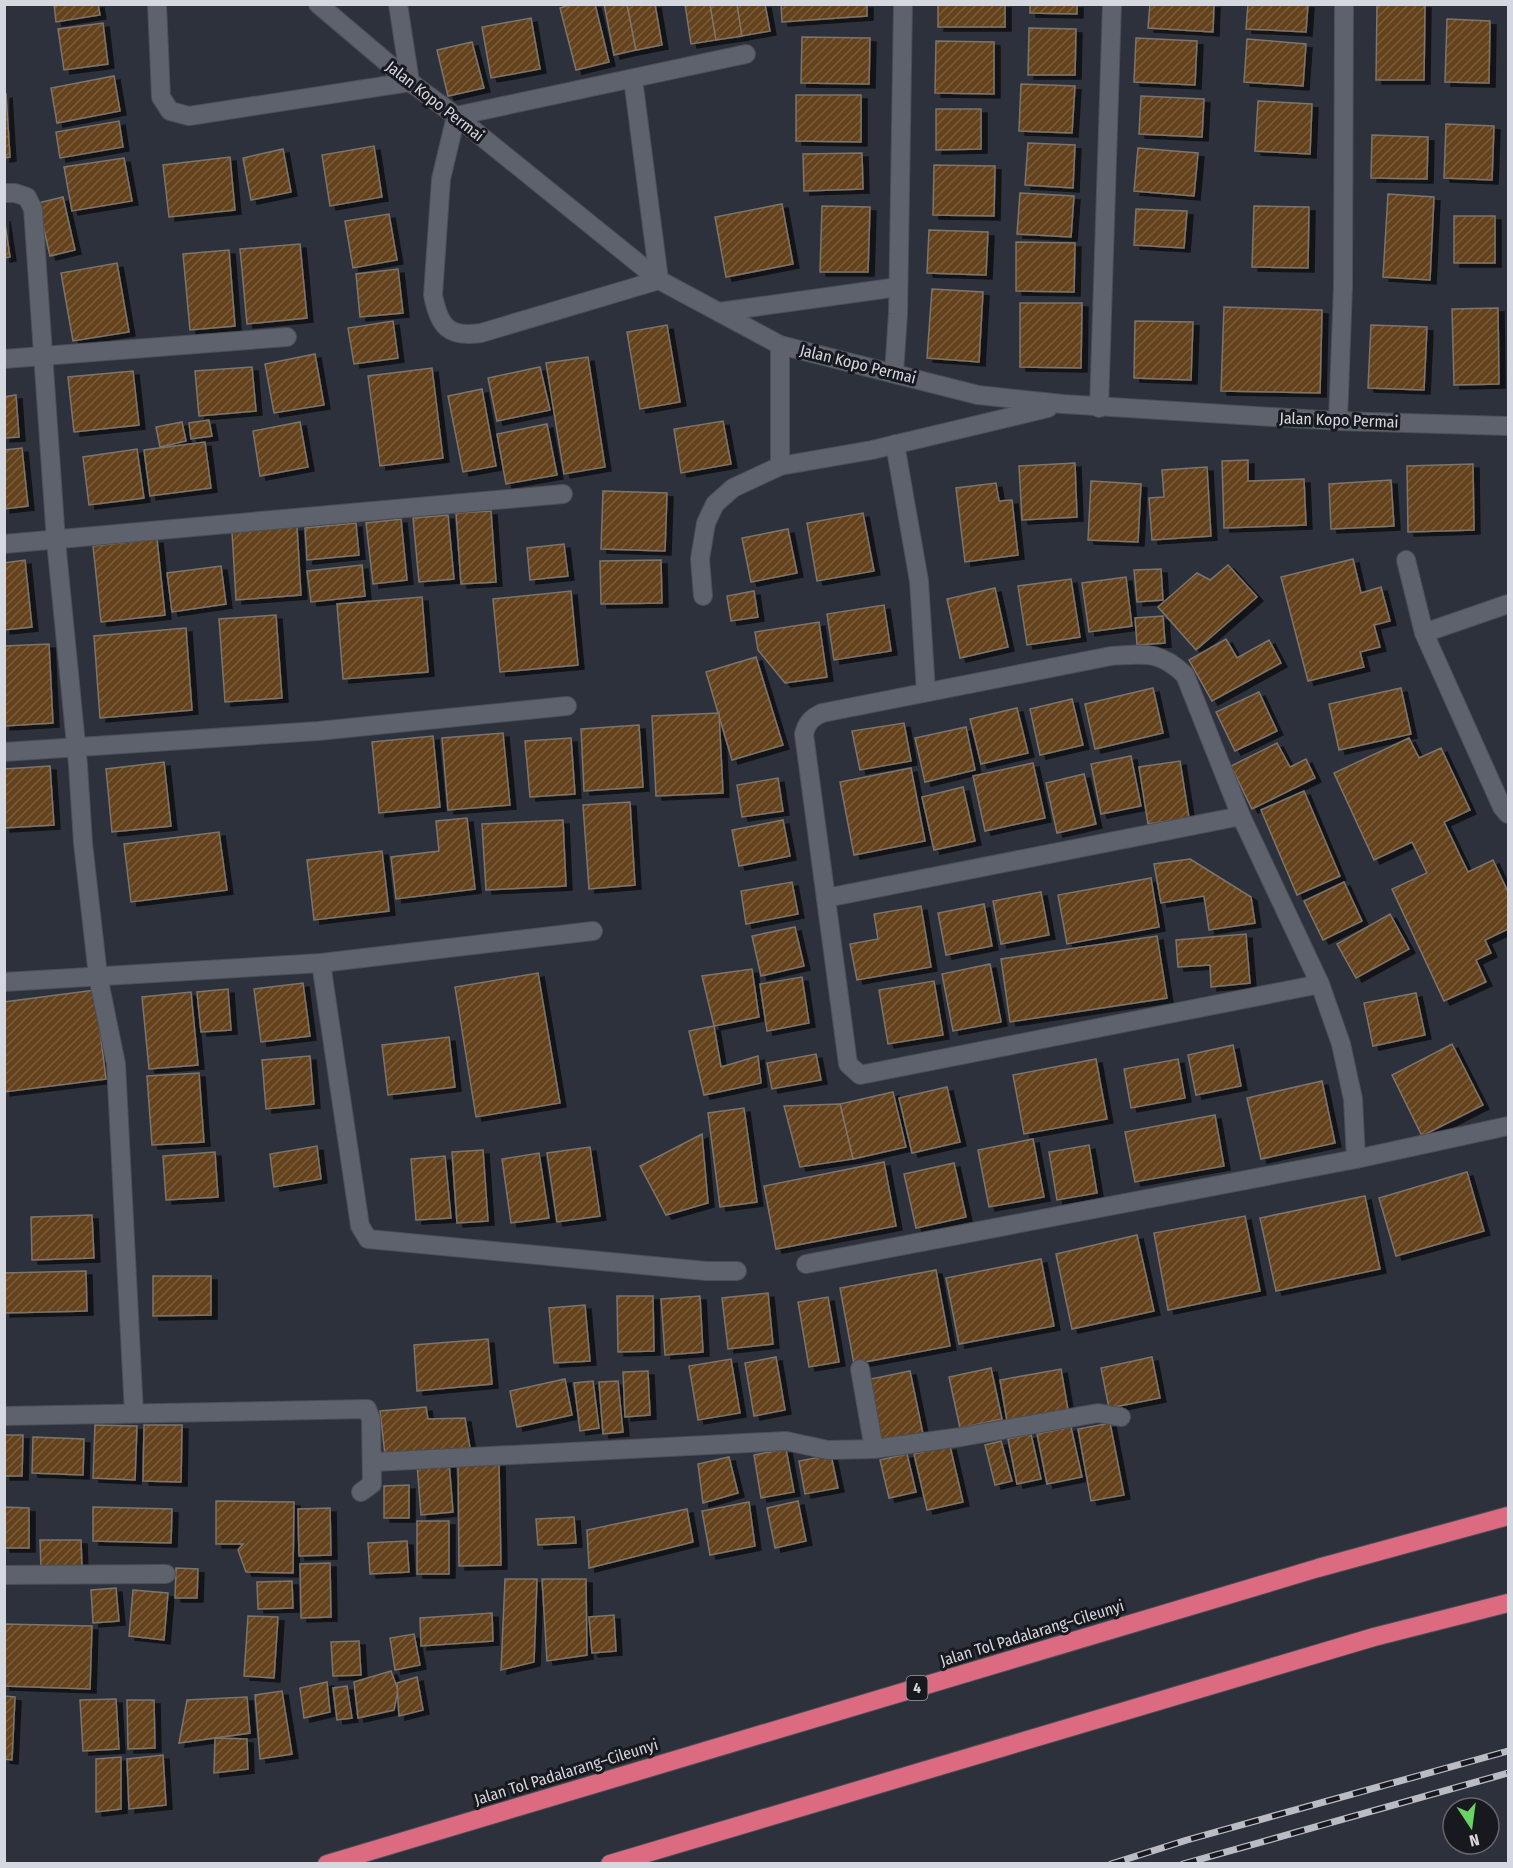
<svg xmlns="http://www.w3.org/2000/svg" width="1513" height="1868" viewBox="0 0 1513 1868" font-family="'Fira Sans Condensed',sans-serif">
<defs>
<pattern id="building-hatch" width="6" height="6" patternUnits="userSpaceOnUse" patternTransform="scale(1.5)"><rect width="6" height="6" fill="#64421e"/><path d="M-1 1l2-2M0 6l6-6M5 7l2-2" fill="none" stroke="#795d3e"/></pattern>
<filter id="shadow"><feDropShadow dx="6" dy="4" stdDeviation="0" flood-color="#0009"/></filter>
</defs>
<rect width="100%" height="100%" fill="#2d313b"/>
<!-- building -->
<g fill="url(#building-hatch)" stroke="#7e746b" stroke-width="1.5" filter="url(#shadow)">
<path d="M54,4H98L100,15L56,22Z"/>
<path d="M573,4H595L609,62L576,70L560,8Z"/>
<path d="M604,4H627L636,50L614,55Z"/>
<path d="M627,4H655L662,45L636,50Z"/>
<path d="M685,4H710L716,40L691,44Z"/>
<path d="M710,4H737L742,36L716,40Z"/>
<path d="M737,4H765L770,31L742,36Z"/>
<path d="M781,4H867V16L782,22Z"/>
<rect x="938" y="4" width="67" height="23"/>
<path d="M1030,4H1077V14L1030,13Z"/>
<path d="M1150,4H1214L1213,32L1148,28Z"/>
<path d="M1248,4H1308L1306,32L1246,29Z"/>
<path d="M1377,4H1425L1424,80H1376Z"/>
<path d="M531,18L540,69L491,78L482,27Z"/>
<path d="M1447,19L1490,21L1489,83L1445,82Z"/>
<path d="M103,23L108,64L64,70L58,29Z"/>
<path d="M1029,28L1076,29L1075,75H1028Z"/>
<path d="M802,37L870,38L869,84L801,83Z"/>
<path d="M1136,38L1197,41L1195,85L1134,82Z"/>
<path d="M1247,39L1306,44L1303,86L1244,82Z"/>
<path d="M936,41L994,42V94L935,93Z"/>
<path d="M472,42L484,88L448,96L437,50Z"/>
<path d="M114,76L120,111L57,123L51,88Z"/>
<path d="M1021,84L1075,86L1072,133L1019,131Z"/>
<path d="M6,94L10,157L4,158V95Z"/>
<path d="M796,95H861V142L796,141Z"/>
<path d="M1141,96L1204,99L1202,137L1139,134Z"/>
<path d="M1258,101L1312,104L1310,154L1255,151Z"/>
<path d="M936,109H981V149L936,150Z"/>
<path d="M119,121L123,147L60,158L56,132Z"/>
<path d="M1446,124L1494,126L1492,180L1444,178Z"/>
<path d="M1372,135L1428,137L1427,179L1371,178Z"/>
<path d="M1028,143L1075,145L1073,188L1025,185Z"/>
<path d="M374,146L382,197L330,206L322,155Z"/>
<path d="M1138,148L1198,153L1194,196L1134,191Z"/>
<path d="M283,149L291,192L251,200L243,158Z"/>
<path d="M862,153L863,189L804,191L803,154Z"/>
<path d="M230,157L235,210L169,217L163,165Z"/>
<path d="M124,158L132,201L72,211L64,167Z"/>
<path d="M934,165L995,166L994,216L933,215Z"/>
<path d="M1020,193L1074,196L1071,237L1017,234Z"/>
<path d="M1388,194L1434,197L1430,280L1383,277Z"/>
<path d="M63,197L75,250L50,256L38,203Z"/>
<path d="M782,204L793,264L726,277L715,217Z"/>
<path d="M822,206L870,207L868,272H820Z"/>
<path d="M1254,206L1309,207L1308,268L1252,267Z"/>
<path d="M1136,209L1187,211L1184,248L1134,245Z"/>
<path d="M389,214L397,260L353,268L345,221Z"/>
<rect x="1454" y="216" width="41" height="47"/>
<path d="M4,217L10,257L4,258Z"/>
<path d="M929,230L988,232L986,275L927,273Z"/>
<path d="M1016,242L1075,243L1074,292L1016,291Z"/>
<path d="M300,244L307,318L247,324L240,249Z"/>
<path d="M229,250L235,326L190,330L183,254Z"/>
<path d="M117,263L129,332L73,341L61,273Z"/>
<path d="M398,269L403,313L360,317L356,274Z"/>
<path d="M932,289L983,292L979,362L927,358Z"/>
<path d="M1020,303H1082L1081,368L1020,367Z"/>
<path d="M1224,307L1322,310L1320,393L1221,391Z"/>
<path d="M1498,308L1499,384L1454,385L1452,309Z"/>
<path d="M393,321L398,358L354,364L348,328Z"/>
<path d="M1135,321L1193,322L1191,380L1134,378Z"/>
<path d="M667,325L680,402L640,409L627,332Z"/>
<path d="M1371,325L1427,327L1424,390L1368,388Z"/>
<path d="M315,354L324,405L274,413L265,364Z"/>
<path d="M588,357L605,467L564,474L546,363Z"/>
<path d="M252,367L256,411L199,416L195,371Z"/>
<path d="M540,367L550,410L497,421L488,378Z"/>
<path d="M432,368L443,458L380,466L368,376Z"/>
<path d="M133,371L139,425L74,432L68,377Z"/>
<path d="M482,389L496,466L463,472L448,396Z"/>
<path d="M16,395L19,437L4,438V397Z"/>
<path d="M209,420L212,436L191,439L189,423Z"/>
<path d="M723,421L731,464L681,473L674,429Z"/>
<path d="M182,422L186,441L160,447L156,427Z"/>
<path d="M300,422L308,467L260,476L253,431Z"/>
<path d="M547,424L557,475L506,484L497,434Z"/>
<path d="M205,442L211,488L150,496L144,450Z"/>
<path d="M22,448L28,506L4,509V450Z"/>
<path d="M137,449L144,498L89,505L83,457Z"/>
<path d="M1248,460V481L1304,479L1306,525L1224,528L1222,461Z"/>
<path d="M1075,463L1077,517L1022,520L1019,466Z"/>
<path d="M1473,464L1474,530L1408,532L1407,466Z"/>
<path d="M1207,467L1211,536L1152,540L1149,498L1164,497L1162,470Z"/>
<path d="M1391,480L1394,526L1331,529L1329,484Z"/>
<path d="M1091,481L1141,484L1138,542L1088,540Z"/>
<path d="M996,483L999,501L1012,500L1018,555L965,562L956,488Z"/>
<path d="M603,491L667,493L665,551L601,549Z"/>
<path d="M491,511L496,582L461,584L456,513Z"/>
<path d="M863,513L874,571L817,581L807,523Z"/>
<path d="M448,515L454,579L419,582L413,518Z"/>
<path d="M401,519L407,580L373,584L366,523Z"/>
<path d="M356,523L359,555L307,560L305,528Z"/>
<path d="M297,527L301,595L236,600L232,532Z"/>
<path d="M788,529L797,573L751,582L742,538Z"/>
<path d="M157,539L165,615L101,622L93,546Z"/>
<path d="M564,544L568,576L530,580L527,548Z"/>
<path d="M1353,559L1361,593L1381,587L1390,621L1374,625L1380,647L1360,652L1364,667L1308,681L1281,577Z"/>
<path d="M25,560L32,627L4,630V563Z"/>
<path d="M661,560L662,603L601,604L600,561Z"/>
<path d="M362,565L365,596L311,602L307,571Z"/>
<path d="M1228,565L1257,597L1196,650L1158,607L1197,573L1210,580Z"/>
<path d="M221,566L226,604L172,612L167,573Z"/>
<path d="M1161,569L1163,600L1137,602L1134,570Z"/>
<path d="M1126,577L1132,626L1089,632L1082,583Z"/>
<path d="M1071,579L1080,637L1027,645L1018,586Z"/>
<path d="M995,588L1008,647L960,658L947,599Z"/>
<path d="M571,591L578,665L500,672L493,599Z"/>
<path d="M754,591L758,617L731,621L727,596Z"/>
<path d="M422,597L428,672L343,679L337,604Z"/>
<path d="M884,605L891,651L834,660L827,614Z"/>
<path d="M276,615L282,698L225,702L219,619Z"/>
<path d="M1163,616L1165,643L1137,645L1135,618Z"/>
<path d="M819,622L827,677L785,683L758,650L755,632Z"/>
<path d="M186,628L192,710L100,718L94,636Z"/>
<path d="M1226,639L1237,658L1269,640L1281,663L1212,701L1189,660Z"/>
<path d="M49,644L53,723L4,726V646Z"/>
<path d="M756,657L783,745L732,760L706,672Z"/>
<path d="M1153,688L1163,733L1095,749L1085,704Z"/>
<path d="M1401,688L1411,734L1339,750L1329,704Z"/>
<path d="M1259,692L1277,731L1235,751L1216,712Z"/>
<path d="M1072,699L1083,745L1040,755L1030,709Z"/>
<path d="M1017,708L1028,753L981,764L970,719Z"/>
<path d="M719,713L723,793L656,796L652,716Z"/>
<path d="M904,723L911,761L860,770L852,731Z"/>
<path d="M639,725L643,787L584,791L581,729Z"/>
<path d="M966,727L975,770L925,782L915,738Z"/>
<path d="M503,733L510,805L448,810L442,738Z"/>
<path d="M433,736L440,807L379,813L372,742Z"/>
<path d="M571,738L575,794L530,797L525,741Z"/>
<path d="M1409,738L1419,758L1441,748L1470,810L1444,822L1468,872L1493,860L1508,892V929L1485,940L1491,953L1476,960L1486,982L1444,1001L1392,889L1427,873L1412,842L1374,860L1334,773Z"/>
<path d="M1277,743L1290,767L1306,759L1315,778L1252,809L1231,766Z"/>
<path d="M1131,756L1141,806L1101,814L1091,764Z"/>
<path d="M1180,761L1189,818L1148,824L1139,767Z"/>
<path d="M164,762L171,826L112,832L106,769Z"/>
<path d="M1033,763L1045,818L985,831L973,776Z"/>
<path d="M50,766L54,825L4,828V769Z"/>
<path d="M911,768L925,841L854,855L840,782Z"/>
<path d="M1084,774L1096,824L1057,833L1046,783Z"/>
<path d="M778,778L783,811L742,817L737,785Z"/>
<path d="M963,787L975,841L934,850L922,797Z"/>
<path d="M1304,791L1340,876L1297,895L1261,810Z"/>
<path d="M630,802L635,885L589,889L583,805Z"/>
<path d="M467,818L475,889L396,899L391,857L439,851L436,821Z"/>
<path d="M563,820L566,886L486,890L482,824Z"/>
<path d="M783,820L790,856L739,866L732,830Z"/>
<path d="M219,832L227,890L131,902L124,844Z"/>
<path d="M382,851L389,911L314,920L307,860Z"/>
<path d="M1190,859L1251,897L1255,923L1209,930L1204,896L1161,903L1154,864Z"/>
<path d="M1151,878L1159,927L1067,944L1058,895Z"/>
<path d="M792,882L798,914L746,924L741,891Z"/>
<path d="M1344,882L1362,921L1323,940L1304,901Z"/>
<path d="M1041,892L1049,935L1001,944L993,901Z"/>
<path d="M984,904L992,946L946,955L938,913Z"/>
<path d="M921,906L931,967L857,980L850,944L878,939L874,914Z"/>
<path d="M1390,914L1409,949L1356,978L1337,944Z"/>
<path d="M795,927L804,966L761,976L752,936Z"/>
<path d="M1246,934L1250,983L1211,987L1210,965L1178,967L1176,940Z"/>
<path d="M1157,936L1167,998L1010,1022L1001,959Z"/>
<path d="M990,964L1001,1022L953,1031L942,974Z"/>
<path d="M752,969L759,1017L714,1026L702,976Z"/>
<path d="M538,973L560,1103L476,1117L455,987Z"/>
<path d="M802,977L809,1023L767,1031L760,984Z"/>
<path d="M934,981L943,1035L888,1044L879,990Z"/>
<path d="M303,983L310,1036L261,1042L254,989Z"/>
<path d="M228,989L231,1030L201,1032L197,992Z"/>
<path d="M95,990L106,1079L4,1092V1002Z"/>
<path d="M191,992L198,1065L149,1069L142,997Z"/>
<path d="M1416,993L1425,1035L1373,1046L1364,1003Z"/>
<path d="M714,1026L721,1067L758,1056L761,1083L704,1095L689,1031Z"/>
<path d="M449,1037L455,1087L388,1095L382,1045Z"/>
<path d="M1452,1044L1483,1105L1422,1136L1392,1075Z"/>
<path d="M1233,1045L1241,1086L1196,1095L1188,1055Z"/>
<path d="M816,1054L821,1080L772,1089L767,1063Z"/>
<path d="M310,1056L314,1104L266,1109L262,1060Z"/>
<path d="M1096,1059L1107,1119L1024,1134L1013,1075Z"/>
<path d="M1178,1059L1185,1098L1131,1108L1124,1069Z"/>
<path d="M199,1073L204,1142L152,1145L147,1076Z"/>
<path d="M1322,1081L1335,1143L1261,1159L1247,1098Z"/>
<path d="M947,1087L960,1142L912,1153L899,1098Z"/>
<path d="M893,1092L906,1147L853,1159L840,1104Z"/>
<path d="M840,1104L853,1159L800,1167L784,1106Z"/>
<path d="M744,1108L757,1202L720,1207L708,1113Z"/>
<path d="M1215,1115L1224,1166L1135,1182L1125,1132Z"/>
<path d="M702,1134L708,1203L666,1215L640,1166Z"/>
<path d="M1033,1139L1044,1197L989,1207L978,1150Z"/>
<path d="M1089,1145L1097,1193L1057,1200L1049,1152Z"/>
<path d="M317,1146L321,1179L274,1187L270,1154Z"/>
<path d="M590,1147L600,1216L557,1222L547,1153Z"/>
<path d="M483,1150L488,1221L457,1223L452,1152Z"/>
<path d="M215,1152L218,1197L166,1200L163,1156Z"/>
<path d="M539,1153L549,1218L511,1223L502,1159Z"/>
<path d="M445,1156L451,1218L416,1220L411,1159Z"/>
<path d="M884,1162L896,1226L776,1249L764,1186Z"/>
<path d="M954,1163L966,1217L916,1228L904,1174Z"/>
<path d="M1467,1172L1484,1231L1396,1256L1379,1198Z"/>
<path d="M1365,1196L1380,1269L1276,1291L1260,1218Z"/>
<path d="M92,1215L94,1258L32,1260L31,1217Z"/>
<path d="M1245,1216L1260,1291L1168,1310L1154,1233Z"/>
<path d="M1137,1235L1154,1311L1072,1329L1056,1254Z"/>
<path d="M1041,1259L1054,1326L959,1344L946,1278Z"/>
<path d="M936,1270L950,1346L854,1364L840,1288Z"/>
<path d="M86,1271L87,1311L4,1313V1273Z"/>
<path d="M153,1276H211V1315L153,1316Z"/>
<path d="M768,1293L773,1344L728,1349L722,1298Z"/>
<path d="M617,1296H653L654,1351L618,1352Z"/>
<path d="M700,1296L703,1352L665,1355L661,1299Z"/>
<path d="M828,1297L839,1362L809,1367L798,1302Z"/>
<path d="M585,1305L590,1361L554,1363L549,1308Z"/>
<path d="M488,1339L492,1384L417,1391L414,1345Z"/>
<path d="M776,1357L785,1410L754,1416L745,1363Z"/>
<path d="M1152,1357L1160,1398L1109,1408L1101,1368Z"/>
<path d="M731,1359L740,1413L698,1420L689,1366Z"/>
<path d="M991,1368L1002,1419L960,1428L949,1377Z"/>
<path d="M1061,1369L1068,1410L1007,1421L1000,1380Z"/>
<path d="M648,1371L650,1415L625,1417L623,1372Z"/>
<path d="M910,1371L923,1434L878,1443L866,1380Z"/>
<path d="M565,1379L572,1415L517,1427L510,1391Z"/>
<path d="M593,1381L599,1428L580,1431L574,1383Z"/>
<path d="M618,1381L623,1432L603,1434L599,1382Z"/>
<path d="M426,1407L428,1419L465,1418L470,1448L385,1455L380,1411Z"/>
<path d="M1110,1423L1124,1495L1091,1501L1078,1429Z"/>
<path d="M95,1425L137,1426L135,1480L93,1478Z"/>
<path d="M144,1425H182L181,1482L143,1481Z"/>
<path d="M1071,1427L1082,1477L1047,1484L1037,1434Z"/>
<path d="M1031,1434L1041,1479L1017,1484L1008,1439Z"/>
<path d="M4,1435H23L22,1476H4Z"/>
<path d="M33,1437L84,1439L83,1475L32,1473Z"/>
<path d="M1001,1441L1012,1481L995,1485L985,1445Z"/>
<path d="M950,1446L963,1502L927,1510L914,1454Z"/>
<path d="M786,1449L794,1492L761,1498L754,1455Z"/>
<path d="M907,1454L916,1492L889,1498L880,1460Z"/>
<path d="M831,1455L838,1488L805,1494L799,1461Z"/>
<path d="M729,1457L738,1493L703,1503L698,1464Z"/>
<path d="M449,1462L453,1512L421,1515L417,1464Z"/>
<path d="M499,1463L501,1565L459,1566L458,1464Z"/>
<path d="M409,1485V1518H384V1486Z"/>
<path d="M216,1501L294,1502L293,1573L246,1572L238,1550L243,1544H216Z"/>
<path d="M798,1501L806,1541L775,1548L767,1508Z"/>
<path d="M749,1502L755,1546L710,1555L702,1511Z"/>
<path d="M4,1507L29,1508V1548H4Z"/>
<path d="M93,1507L172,1509L171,1543L93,1541Z"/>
<path d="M330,1508L331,1555L299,1556L298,1509Z"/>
<path d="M687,1509L693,1542L589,1568L587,1530Z"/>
<path d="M574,1517L576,1543L538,1545L536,1519Z"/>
<rect x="417" y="1521" width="32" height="53"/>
<path d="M40,1540H81L82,1569H41Z"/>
<path d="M407,1541L409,1572L370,1574L368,1543Z"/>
<path d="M330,1563L331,1617L301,1618L300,1564Z"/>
<path d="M176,1568L198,1569L197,1598H175Z"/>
<path d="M505,1579H537L534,1662L501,1670Z"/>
<path d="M542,1579H586L587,1655L547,1661Z"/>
<path d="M292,1581L293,1608L258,1609L257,1582Z"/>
<path d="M116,1588L119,1621L93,1623L91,1590Z"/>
<path d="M133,1590L168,1593L164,1640L129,1636Z"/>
<path d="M492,1613L493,1641L421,1646L420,1618Z"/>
<path d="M614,1615L616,1651L592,1653L589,1617Z"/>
<path d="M248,1616L278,1617L274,1678L244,1676Z"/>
<path d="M4,1624L92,1626L90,1689L4,1686Z"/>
<path d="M414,1634L420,1665L395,1670L390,1638Z"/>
<path d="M359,1641L361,1675L333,1676L331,1642Z"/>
<path d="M391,1671L398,1690L394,1710L358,1718L354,1682Z"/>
<path d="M417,1677L423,1710L399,1716L397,1683Z"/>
<path d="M327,1682L330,1712L304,1718L300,1688Z"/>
<path d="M347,1686L352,1718L337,1720L333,1688Z"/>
<path d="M282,1691L292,1754L260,1759L255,1695Z"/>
<path d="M4,1696L15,1697L12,1760L4,1759Z"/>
<path d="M247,1697L250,1733L179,1743L187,1700Z"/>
<path d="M116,1699L119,1749L83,1751L80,1700Z"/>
<path d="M127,1700H154L155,1748L128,1749Z"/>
<path d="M215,1738L247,1739L248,1769L214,1773Z"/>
<path d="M163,1755L166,1805L129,1809L127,1759Z"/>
<path d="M121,1757V1809L96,1812V1759Z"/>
</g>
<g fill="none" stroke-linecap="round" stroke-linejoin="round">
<!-- street casing -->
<g stroke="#4c4e57" stroke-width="20">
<g id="street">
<path d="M157,4L161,97L170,111L189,116L410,82L398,4"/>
<path d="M318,4L410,82L456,116L659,280L780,345L978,395L1063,404L1338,421L1508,426"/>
<path d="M633,79L659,280L481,333C448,338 439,326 433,295L441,179L456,116L746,54"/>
<path d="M4,193H15L27,197L33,209L56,541L78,765L83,843L98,976L116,1064L134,1413"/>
<path d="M719,312L898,287"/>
<path d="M4,359L287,337"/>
<path d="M894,373L898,314L903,4"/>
<path d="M1099,408L1112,4"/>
<path d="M1338,421L1343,287L1344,4"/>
<path d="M895,444L919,581L926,692"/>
<path d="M780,466V345"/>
<path d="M4,544L563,494"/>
<path d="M1406,560L1424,633"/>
<path d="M703,596L700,559L706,523L715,504L733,488L780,466L872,450L1048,408"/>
<path d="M1508,604L1424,633L1502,807L1508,814"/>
<path d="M4,752L318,731L567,706"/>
<path d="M826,898L1241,816"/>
<path d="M321,963L360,1226L368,1239L706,1271H737"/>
<path d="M4,982L321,963L593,931"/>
<path d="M1320,984L860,1075L848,1064L804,734C807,723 811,718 822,713L1111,656C1144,654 1159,650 1185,675L1241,816L1320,984L1341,1044L1353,1099L1356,1159"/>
<path d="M806,1264L1356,1159L1508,1126"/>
<path d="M860,1369L874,1449"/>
<path d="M4,1416L367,1409L371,1419L372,1484L361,1492"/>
<path d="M374,1462L786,1441L828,1450L874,1449L961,1437L1098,1413L1121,1417"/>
<path d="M4,1575L166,1574"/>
</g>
</g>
<!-- highway casing -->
<g stroke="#4c4e57" stroke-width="20">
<g id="highway">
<path d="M327,1864L1318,1568L1508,1516"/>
<path d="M610,1864L1374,1637L1508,1603"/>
</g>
</g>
<!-- street -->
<use href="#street" stroke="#5d626d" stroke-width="18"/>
<!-- highway -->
<use href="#highway" stroke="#dc6b81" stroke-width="18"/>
<!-- rail casing -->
<g stroke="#babcc4" stroke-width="7">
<g id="rail">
<path d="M1111,1864L1187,1840L1508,1751"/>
<path d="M1183,1864L1508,1773"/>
</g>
</g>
<!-- rail -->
<use href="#rail" stroke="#17191e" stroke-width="4.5" stroke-dasharray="14" stroke-linecap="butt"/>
</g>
<g text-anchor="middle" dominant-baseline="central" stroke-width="6" stroke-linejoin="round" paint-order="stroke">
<!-- shield labels -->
<rect fill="#17191e" stroke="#9d9fa5" stroke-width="1.5" x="906.5" y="1676" width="21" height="24" rx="4.5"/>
<g font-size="15" font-weight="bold" fill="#d6d8df">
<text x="917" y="1688">4</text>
</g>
<!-- street labels -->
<g font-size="16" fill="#d6d8df" stroke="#17191e">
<text transform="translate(435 101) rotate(38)">Jalan Kopo Permai</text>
<text transform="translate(858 364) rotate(14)">Jalan Kopo Permai</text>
<text transform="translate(1339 420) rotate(2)">Jalan Kopo Permai</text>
<text transform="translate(1032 1633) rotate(-17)">Jalan Tol Padalarang–Cileunyi</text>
<text transform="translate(566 1772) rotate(-17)">Jalan Tol Padalarang–Cileunyi</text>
</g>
</g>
<!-- border -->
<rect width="1513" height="1868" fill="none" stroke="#d6d8df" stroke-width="12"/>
<!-- north arrow -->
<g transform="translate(1471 1826) rotate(167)"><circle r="28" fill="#17191e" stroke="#63656b" stroke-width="1.5"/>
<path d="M0-4.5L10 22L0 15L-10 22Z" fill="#69d464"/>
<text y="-9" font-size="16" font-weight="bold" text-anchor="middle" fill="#d6d8df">N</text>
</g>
</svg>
